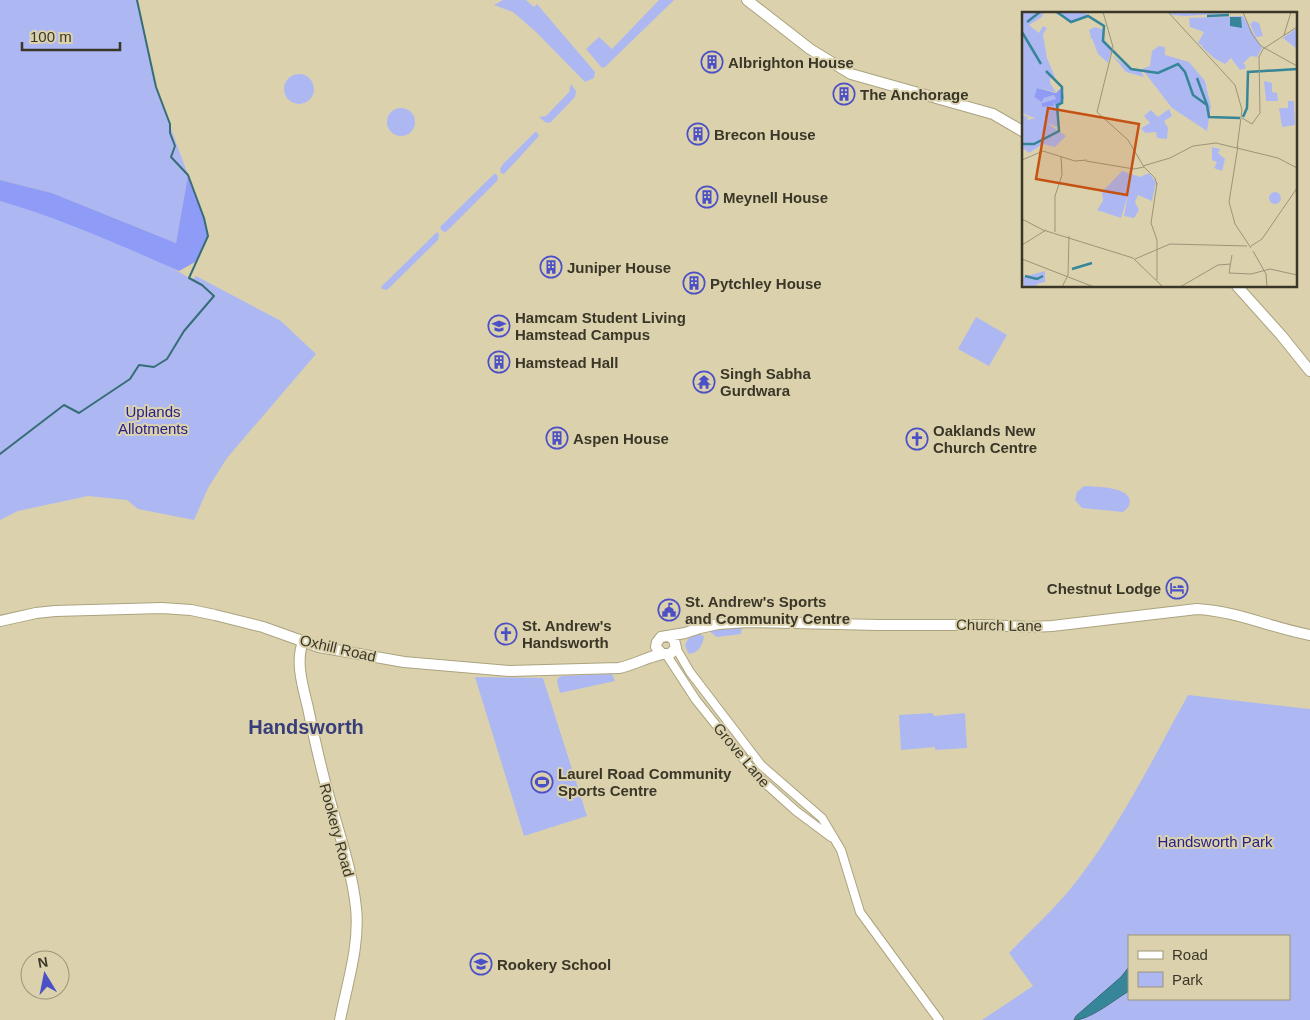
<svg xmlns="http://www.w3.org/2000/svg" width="1310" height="1020" viewBox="0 0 1310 1020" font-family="Arial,sans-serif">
<rect width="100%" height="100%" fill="#dbd2ad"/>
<!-- green -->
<g fill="#adb8f3" fill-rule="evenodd">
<path d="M0,0H137L156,87L188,175L176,243L52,193L0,180Z"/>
<path d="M503,0H526L534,7L537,4L595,72L594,78L585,82L536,32L513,12L494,5Z"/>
<path d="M659,0H674L605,67L602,68L586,49L599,37L612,49Z"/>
<circle cx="299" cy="89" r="15"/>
<path d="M571,84L576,91L575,97L550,123L545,122L539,117L546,116L569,92Z"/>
<circle cx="401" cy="122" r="14"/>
<path d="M535,132H537L539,136L504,174L501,173L500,169L503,164Z"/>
<path d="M494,174H496L498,177L497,181L446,232L442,231L440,227Z"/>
<path d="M0,201C47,214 93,232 137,252C156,261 175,268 192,280L196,276L281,321L316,354L227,458L208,488L194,520L138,509L127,500L88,496L18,511L0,520Z"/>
<path d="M437,232L439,234L438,240L387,290L382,289L381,287Z"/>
<path d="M976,317L1007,335L989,366L958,349Z"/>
<path d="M1084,486C1096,487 1130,486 1130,502C1129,507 1127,509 1123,512L1082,508L1075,500L1077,492Z"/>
<path d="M742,626L741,634L717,637L709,631Z"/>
<path d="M699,633L704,637C703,645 696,656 688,653L685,645L688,639Z"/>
<path d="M612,674L615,681L560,693L557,682L558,678L562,676Z"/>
<path d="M475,677L543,678L587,816L524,836Z"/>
<path d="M1188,695L1310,709V1020H982L1033,986L1009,953C1028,933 1049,914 1067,893C1116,834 1151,762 1188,695ZM1129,936H1289V999H1129Z"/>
<path d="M933,713L934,716L965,713L967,748L935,750V747L901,750L899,715Z"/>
</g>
<!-- forest -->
<path fill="#8e9cf8" d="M188,175L204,218L208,236L197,261L179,271C120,245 62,219 0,201V180L52,193L176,243Z"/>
<!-- water -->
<path fill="#368598" stroke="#376d76" d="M1129,967V991C1114,1000 1090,1020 1074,1020L1076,1016L1121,977Z"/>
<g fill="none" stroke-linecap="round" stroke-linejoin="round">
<!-- stream -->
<path stroke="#376d76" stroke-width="2" d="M0,454L64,405L79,413L130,379L139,365L154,367L167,359L184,331L214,296L202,285L189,278L208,236L204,218L188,175L171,157L175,146L170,133V124L156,87L137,0"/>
<!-- minor casing -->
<g stroke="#aba37f" stroke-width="10">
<g id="minor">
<path d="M676,648L690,672L761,765L822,818L841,850L860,912L939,1020"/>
<path d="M666,654L696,700L757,776L796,811L831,837"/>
</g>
</g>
<!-- major casing -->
<g stroke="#aba37f" stroke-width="12">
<g id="major">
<path d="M747,0L810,49L851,74L993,114L1024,132"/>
<path d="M1237,286L1281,335L1310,371"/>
<path d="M0,621L36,613L55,611L162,608L191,610L215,615L263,627L319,647L404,662L509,671L619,668C634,665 647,657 662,654"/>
<path d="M669,636L674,640L676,648L670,654H662L656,647L657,642L661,637L685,633L700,628L718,624L748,622L878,625H986L1030,627L1052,626L1197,609C1236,611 1272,628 1310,635"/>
<path d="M303,642C295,662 303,687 308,708C314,737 320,765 328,793C338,831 352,869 356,908C360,945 347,984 340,1020"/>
</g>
</g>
<!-- minor -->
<use href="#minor" stroke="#fff" stroke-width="8"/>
<!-- major -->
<use href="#major" stroke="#fff" stroke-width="10"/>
</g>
<!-- icons -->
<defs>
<g id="building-ring" transform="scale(1.125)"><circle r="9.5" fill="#dbd2ad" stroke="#4c50c6" stroke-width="1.5"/><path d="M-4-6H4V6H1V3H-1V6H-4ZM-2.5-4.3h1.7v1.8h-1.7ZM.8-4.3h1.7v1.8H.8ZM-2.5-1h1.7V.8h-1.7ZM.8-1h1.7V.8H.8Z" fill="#4c50c6"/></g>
<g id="university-ring" transform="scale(1.125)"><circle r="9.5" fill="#dbd2ad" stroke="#4c50c6" stroke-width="1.5"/><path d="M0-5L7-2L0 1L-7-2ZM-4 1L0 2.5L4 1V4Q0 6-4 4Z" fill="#4c50c6"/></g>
<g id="temple-ring" transform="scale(1.125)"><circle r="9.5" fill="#dbd2ad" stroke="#4c50c6" stroke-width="1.5"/><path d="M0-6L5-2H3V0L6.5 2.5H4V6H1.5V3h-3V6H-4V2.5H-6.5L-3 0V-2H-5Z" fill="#4c50c6"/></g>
<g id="church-ring" transform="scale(1.125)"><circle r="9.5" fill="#dbd2ad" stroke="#4c50c6" stroke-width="1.5"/><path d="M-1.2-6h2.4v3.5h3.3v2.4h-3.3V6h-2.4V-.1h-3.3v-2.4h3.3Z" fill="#4c50c6"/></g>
<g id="hotel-ring" transform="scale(1.125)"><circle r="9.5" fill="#dbd2ad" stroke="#4c50c6" stroke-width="1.5"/><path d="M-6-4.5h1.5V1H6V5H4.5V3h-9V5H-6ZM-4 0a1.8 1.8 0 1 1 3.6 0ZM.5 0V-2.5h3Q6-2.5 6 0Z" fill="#4c50c6"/></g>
<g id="civic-ring" transform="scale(1.125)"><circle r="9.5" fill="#dbd2ad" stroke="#4c50c6" stroke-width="1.5"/><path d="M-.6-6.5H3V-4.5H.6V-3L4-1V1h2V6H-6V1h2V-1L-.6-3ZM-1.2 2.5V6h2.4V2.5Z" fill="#4c50c6"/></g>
<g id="stadium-ring" transform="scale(1.125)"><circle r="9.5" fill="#dbd2ad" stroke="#4c50c6" stroke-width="1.5"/><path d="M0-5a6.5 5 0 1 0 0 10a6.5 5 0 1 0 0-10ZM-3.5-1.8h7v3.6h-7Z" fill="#4c50c6"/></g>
<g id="school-ring" transform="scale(1.125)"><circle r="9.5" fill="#dbd2ad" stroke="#4c50c6" stroke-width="1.5"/><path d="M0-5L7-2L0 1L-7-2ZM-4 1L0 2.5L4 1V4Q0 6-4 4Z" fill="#4c50c6"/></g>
</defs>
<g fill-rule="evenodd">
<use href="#building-ring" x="712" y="62"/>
<use href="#building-ring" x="844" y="94"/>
<use href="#building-ring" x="698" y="134"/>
<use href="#building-ring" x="707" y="197"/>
<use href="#building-ring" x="551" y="267"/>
<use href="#building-ring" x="694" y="283"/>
<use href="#university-ring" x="499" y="326"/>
<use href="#building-ring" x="499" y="362"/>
<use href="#temple-ring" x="704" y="382"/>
<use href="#building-ring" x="557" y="438"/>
<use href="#church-ring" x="917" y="439"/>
<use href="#hotel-ring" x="1177" y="588"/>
<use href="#civic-ring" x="669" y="610"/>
<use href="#church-ring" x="506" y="634"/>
<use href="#stadium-ring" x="542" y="782"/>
<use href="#school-ring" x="481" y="964"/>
</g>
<g text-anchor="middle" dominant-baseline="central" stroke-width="4" stroke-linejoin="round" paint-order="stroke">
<!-- poi labels -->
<g font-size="15" font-weight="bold" fill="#3a3628" stroke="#dbd2ad" text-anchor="start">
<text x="728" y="62">Albrighton House</text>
<text x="860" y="94">The Anchorage</text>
<text x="714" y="134">Brecon House</text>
<text x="723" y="197">Meynell House</text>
<text x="567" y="267">Juniper House</text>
<text x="710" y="283">Pytchley House</text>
<text x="515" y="317">Hamcam Student Living<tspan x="515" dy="17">Hamstead Campus</tspan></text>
<text x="515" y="362">Hamstead Hall</text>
<text x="720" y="373">Singh Sabha<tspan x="720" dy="17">Gurdwara</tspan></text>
<text x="933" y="430">Oaklands New<tspan x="933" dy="17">Church Centre</tspan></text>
<text x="573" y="438">Aspen House</text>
<text x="1161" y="588" text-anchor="end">Chestnut Lodge</text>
<text x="685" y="601">St. Andrew's Sports<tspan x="685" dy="17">and Community Centre</tspan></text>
<text x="522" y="625">St. Andrew's<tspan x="522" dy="17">Handsworth</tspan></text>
<text x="558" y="773">Laurel Road Community<tspan x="558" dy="17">Sports Centre</tspan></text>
<text x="497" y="964">Rookery School</text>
</g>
<!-- park labels -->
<g font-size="15" fill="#28218a" stroke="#dbd2ad">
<text x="153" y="411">Uplands<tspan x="153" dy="17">Allotments</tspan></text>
<text x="1215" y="841">Handsworth Park</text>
</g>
<!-- street labels -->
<g font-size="15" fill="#3a3628" stroke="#dbd2ad">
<text transform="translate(999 625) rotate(1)">Church Lane</text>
<text transform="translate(338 648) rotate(13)">Oxhill Road</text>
<text transform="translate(742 755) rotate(50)">Grove Lane</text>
<text transform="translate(337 830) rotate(75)">Rookery Road</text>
</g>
<!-- district labels -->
<g font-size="20" font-weight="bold" fill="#373e79" stroke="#dbd2ad">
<text x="306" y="727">Handsworth</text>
</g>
</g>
<!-- overview -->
<g transform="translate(1022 12)">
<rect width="275" height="275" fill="#dbd2ad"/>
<path d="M0,0H22L20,5L7,13L17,21L21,14L25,16L21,22L25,46L33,65L28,66V71L34,80L15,76L12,85L21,90L22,86L33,83L35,87L20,91V95L31,94V90L36,97L35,115L0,101ZM31,0H60L68,4L49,10ZM147,0H210V1L163,4L150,3ZM221,4L240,36L235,45L229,44L219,53L222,51L224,56L218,58L209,46L203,52L192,46L180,35L183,30L180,34L176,31L182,20L168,15L167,6ZM232,9L237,11L241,24L234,25L228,12ZM73,15L82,18V28L90,37L86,51L76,42L70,26L67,27L69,25L67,18ZM275,16V37L261,26ZM137,34L143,35V43L167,50L183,69L189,95L185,119L150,96L120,57L128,54L130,39ZM90,43L108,57L119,59L122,65L104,60ZM242,69L250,71V80L255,81L256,89H244ZM266,89H272L273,113L260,115L257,96H266ZM147,97L150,104L142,109L146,116L145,127L135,126L134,120L123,121L119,116L128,111L122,104L129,98L136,105ZM0,103L6,105L5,108L14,106L25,111L44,124L33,135L21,132L7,141L2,137L0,139ZM190,135L198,137L196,141L203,147L200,159L192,156L195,150L190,148ZM100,159L118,165L127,161L134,170L130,189L116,183L113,190L117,198L112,206L102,204L106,183L99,206L75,198L81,189L80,180ZM247 186a6 6 0 1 1 12 0a6 6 0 1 1-12 0ZM23,259V270L15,272L14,275L2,274L1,265Z" fill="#adb8f3"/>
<path d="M40,75L42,86L36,97L31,90L32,94L20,95V91L34,87L32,83L22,86L20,90L12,85L15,76L34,81Z" fill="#8e9cf8"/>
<path d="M208,5H219L220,16L208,14Z" fill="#368598"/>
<path fill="none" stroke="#368598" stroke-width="2.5" d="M35,0L49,10L66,4L82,14L81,29L109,57L136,61L156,52L163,60L171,83L185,93L187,105L218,106M185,4L207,3M5,10L18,0M0,20L19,52M175,66L185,93M221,105L225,96L226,60L275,57M0,132H12L37,119L35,93L40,91V75L24,59M50,257L70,251M3,264L15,267L21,264"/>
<path fill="none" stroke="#9b9478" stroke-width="1" d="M81,0L91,35L75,100L106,128L122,155M146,0L213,73L220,98L215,136M221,0L230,22L239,34L275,54M262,23L269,0M220,106L230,112L238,101L237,45L241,37L275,15M216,134L207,190L213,212L229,236M0,148L21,139L53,149L65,148M64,149L112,157L122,155M121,154L148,146L171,134L194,131L256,146L275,156M122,155L133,166L135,173M0,207L21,218L111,246L141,275M33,220V184L40,163L39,144M0,233L24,218M229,234L240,227L275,176M231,239L244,262L245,275M210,243L207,261L229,262L248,257L275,263M0,247L72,275M113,247L148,232L225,234M135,268V228L129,211L135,171M40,275L46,263L47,224M158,275L196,253L209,252"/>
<path fill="#c55212" fill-opacity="0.15" stroke="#c55212" stroke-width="2.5" d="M26,96L117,112L105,183L14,167Z"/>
<rect width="275" height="275" fill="none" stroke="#3a3628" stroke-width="2.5"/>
</g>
<!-- legend -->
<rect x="1128" y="935" width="162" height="65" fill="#dbd2ad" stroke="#9b9478"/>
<rect x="1138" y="951" width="25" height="8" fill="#ffffff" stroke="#9b9478"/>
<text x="1172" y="960" font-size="15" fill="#3a3628">Road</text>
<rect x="1138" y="972" width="25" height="15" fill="#adb8f3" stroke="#9b9478"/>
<text x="1172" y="985" font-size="15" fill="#3a3628">Park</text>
<!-- north arrow -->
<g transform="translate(45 975) rotate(350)"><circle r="24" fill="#dbd2ad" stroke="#9b9478"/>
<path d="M0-4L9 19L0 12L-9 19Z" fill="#4c50c6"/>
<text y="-8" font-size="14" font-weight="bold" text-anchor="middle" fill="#3a3628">N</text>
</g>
<!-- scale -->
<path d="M22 42v8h98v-8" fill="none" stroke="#3a3628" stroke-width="2.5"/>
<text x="30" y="42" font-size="15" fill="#3a3628" stroke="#dbd2ad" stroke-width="4" paint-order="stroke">100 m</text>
</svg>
